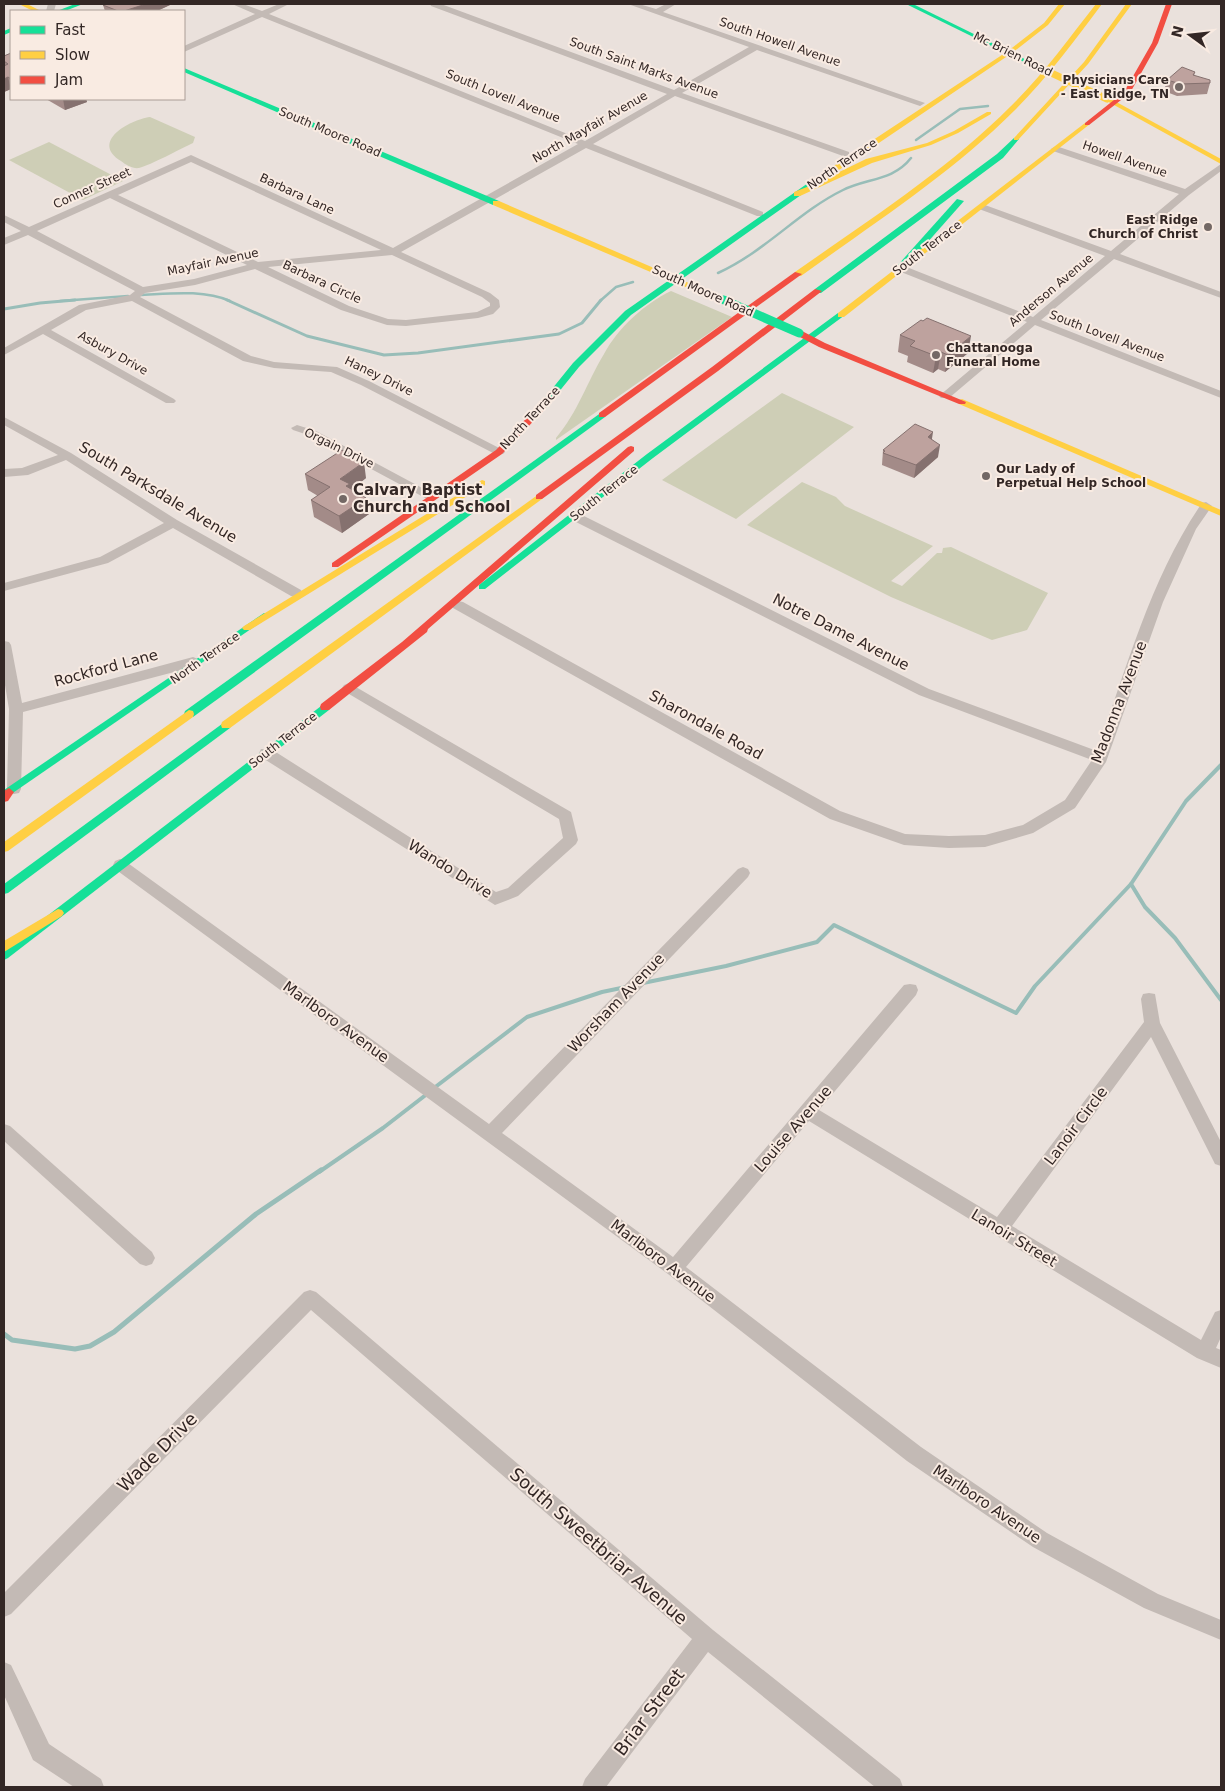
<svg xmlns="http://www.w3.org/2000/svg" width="1225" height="1791" viewBox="0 0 1225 1791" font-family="'DejaVu Sans',sans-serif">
<rect width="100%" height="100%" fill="#eae1dc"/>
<!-- green -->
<g fill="#ceceb6">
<path d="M150,117L195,137L193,143C180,149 151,165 139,168C133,169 126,165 121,161C90,142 129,120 150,117Z"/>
<path d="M49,142L123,181L83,200L9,160Z"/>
<path d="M671,291L732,317L556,440V438C578,412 587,382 604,354C618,328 644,304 671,291Z"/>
<path d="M782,393L854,427L736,519L662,480Z"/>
<path d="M802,482L836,497L845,506L933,546L891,581L902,586L937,553H942L943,548L951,547L1048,593L1027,630L992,640L891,597L747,525Z"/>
</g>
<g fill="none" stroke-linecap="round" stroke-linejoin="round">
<!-- stream-far3 -->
<g stroke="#98bdb8" stroke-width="2.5">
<path d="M916,140L960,109L988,106"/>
<path d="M718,273C766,251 798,212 843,190C867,178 893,181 911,158"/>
<path d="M138,295C167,294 202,289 230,301"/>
<path d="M60,301L128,296"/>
<path d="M600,301L616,287L633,282"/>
</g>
<!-- stream-far2 -->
<g stroke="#98bdb8" stroke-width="3">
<path d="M227,300L307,336L384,355L418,353L559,334L582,323L601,300"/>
<path d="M4,309L40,303L75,300"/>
</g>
<!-- stream-far1 -->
<g stroke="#98bdb8" stroke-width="4">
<path d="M1131,884L1145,907L1175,938L1221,1000"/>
<path d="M643,983L726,966L817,942L834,925L1016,1013L1035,986L1131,884L1186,801L1221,765"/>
<path d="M434,1088L527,1017L602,992L626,987"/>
<path d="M319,1172L383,1128L427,1094"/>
</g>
<!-- stream -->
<path stroke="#98bdb8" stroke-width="5" d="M4,1334L12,1340L75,1349L90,1346L114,1332L256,1214L321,1170"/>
<!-- street -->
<g fill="#c3bab5" fill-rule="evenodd">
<path d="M48,4H56L54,11H46Z"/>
<path d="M232,4H243L262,11L279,4H289L269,14L585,141L667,94L431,6L430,4H441L674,90L749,47L628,4H639L656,9L666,4H676L663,12L925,103L920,106L917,105L757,50L682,93L849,152V156H843L675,96L593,144L763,212V216H757L586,148L401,252L490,293L499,300L500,307L493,314L478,318L406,326L387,325L341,310L255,269L195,285L145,293L140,297L251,356L274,362L337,367L369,381L503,450L505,452L503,454H495L361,385L331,372L274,368L243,361L132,301L86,310L51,330L174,399L176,401L174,403H166L43,334L4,355V348L79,305L130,295L135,291L28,235L4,245V238L21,231L4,222V215L29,227L191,155L393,248L578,144L262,17L184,52V46L255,14ZM191,162L381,250L258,262L118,195ZM110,198L247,265L194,279L143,287L37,231ZM392,255L482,297L490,303V306L477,312L406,320L388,319L349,306L268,267Z"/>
<path d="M1056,146L1185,189L1221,164V171L1189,195L1120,254L1221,292V298L1114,259L1041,320L1221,391V398L1035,325L949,398H941L939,396L1027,322L896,270L895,268L896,266H904L1033,317L1105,256L979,209V205H985L1111,251L1179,194L1053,151L1051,149Z"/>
<path d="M4,417L71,453L177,520L301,590L302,593L296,597L291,596L173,528L108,563L4,591V583L100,557L164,523L66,460L28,475L4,477V469L22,468L58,455L4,425Z"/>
<path d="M297,425L316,431L439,497L433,501L429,500L308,435L293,430L291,428Z"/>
<path d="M1206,502L1212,506L1196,529L1163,602L1106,762L1075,808L1033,833L985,847L949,848L904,845L830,819L453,608L452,605L458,601L463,602L840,811L905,834L949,836L985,835L1023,825L1065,800L1092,760L919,695L570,519L568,516L570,513H578L929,689L1097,751C1126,669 1152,575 1202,503Z"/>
<path d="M4,641L9,642L11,645L22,703L193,657L198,659L200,662L198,665L193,667L23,712L21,789L19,793L14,794L9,793L7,789L9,709L4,679Z"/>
<path d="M349,683L571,812L578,840L576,844L518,896L495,905L261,757L259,753L261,749H271L496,892L508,888L563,838L559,819L344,691L342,688L344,685Z"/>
<path d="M120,859L125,861L489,1124L738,869L743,867L748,869L750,873L748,877L502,1133L673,1257L904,985L910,984L916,985L918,990L916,995L819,1110L997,1217L1144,1022L1141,999L1143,994L1149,993L1155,994L1160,1023L1221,1142V1166L1215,1164L1151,1037L1012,1226L1201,1340L1215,1312L1221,1310V1337L1216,1348L1221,1350V1368L1197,1358L809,1121L686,1267L921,1447L1047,1533L1158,1594L1221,1620V1640L1144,1608L1033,1547L907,1461L668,1274L115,869L113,865L115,861Z"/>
<path d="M4,1124L10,1126L152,1252L155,1258L152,1264L146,1266L140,1264L4,1141Z"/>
<path d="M310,1290L316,1292L713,1630L900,1779L903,1787H875L708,1652L606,1787H582L585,1779L692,1639L311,1310L11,1614L4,1617V1593L304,1292Z"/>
<path d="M4,1662L11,1665L49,1744L101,1779L104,1787H74L33,1760L4,1695Z"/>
</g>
<!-- fast -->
<g fill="#16e098" fill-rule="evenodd">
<path d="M75,4H83L65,11H57Z"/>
<path d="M906,4H913L1035,64L1030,65Z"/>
<path d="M11,28V32L4,35V31Z"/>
<path d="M184,68L499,201L500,203L493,205L184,72Z"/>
<path d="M1014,138L1019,139L1003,158L821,293H815V289L997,154Z"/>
<path d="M811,181L818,183L631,315L579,367L545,409H539V405L573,363L625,311Z"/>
<path d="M957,199L964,201L903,270H897V266Z"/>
<path d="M838,313L845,315L653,458L485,589H479V585L647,454Z"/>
<path d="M602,412L606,415L605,417L193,717H185L184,714L185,711Z"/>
<path d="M264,613L267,614L269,616L267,618L4,799V790Z"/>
<path d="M325,703L330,707L329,710L8,958L4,960V949Z"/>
<path d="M226,721L230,722L231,725L230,728L8,893L4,894V884Z"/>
</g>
<!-- slow -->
<g fill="#ffcf43" fill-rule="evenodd">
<path d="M19,4H27L41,11H33Z"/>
<path d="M1059,4H1065L1048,25L1012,53L827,178L866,159L927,143L954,131L987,112H991V114L958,133L931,145L872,163L800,196H794V192L812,185L811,181L1008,51L1044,23Z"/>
<path d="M1096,4H1102C1075,40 1047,78 1015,110C951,174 874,223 801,276H795V272C869,220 947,170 1011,106C1043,75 1069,38 1096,4Z"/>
<path d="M1126,4H1132L1088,64L1018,140H1014V138L1084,62Z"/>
<path d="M1105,98H1109L1221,159V164L1105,100Z"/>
<path d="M1085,123L1090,124L844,317H838V313Z"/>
<path d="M493,201H499L721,297L714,299L493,205Z"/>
<path d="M962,399L1221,510V516L959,404V400Z"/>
<path d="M482,480L485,481V485L250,630H244L242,628L244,626Z"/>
<path d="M539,494L544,497L542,499L230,728H222L221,725L222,722Z"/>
<path d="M189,710L193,711L194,714L193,717L8,851L4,852V842Z"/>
<path d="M58,909L62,910L64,913L62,916L4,952V941Z"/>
</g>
<!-- jam -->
<g fill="#f24e42" fill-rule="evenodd">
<path d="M1166,4H1172L1158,43L1130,93L1089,125H1085V123L1124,92L1152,43Z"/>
<path d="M795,272L802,274L605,417H599V413Z"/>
<path d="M815,289L822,291L718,371L542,499H536V495L712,367Z"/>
<path d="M796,331H802L825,343L966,402L965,404H959L819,347L796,335Z"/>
<path d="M542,404L546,407L545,409L502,454L338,567H332V563L496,450L539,405Z"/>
<path d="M631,446L634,447V451L428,629L427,632L329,710H321L320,707L321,704L402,642L628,447Z"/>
<path d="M9,788L14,792L8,801L4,802V791Z"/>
</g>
<!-- fast-bridge-far1 -->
<path stroke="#16e098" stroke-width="7" d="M717,297L727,301"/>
<!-- fast-bridge -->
<path stroke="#16e098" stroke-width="9" d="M724,300L799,333"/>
<!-- slow-bridge -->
<path stroke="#ffcf43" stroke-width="7" d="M1032,64L1107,99"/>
</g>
<!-- wall -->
<g fill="#a38b88">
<path d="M103,5H170L157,11H105Z"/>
<path d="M11,53V89L4,92V56Z"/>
<path d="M1195,72L1194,76L1210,83L1207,94L1177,96L1164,91L1167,80Z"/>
<path d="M46,99H86L87,102L65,110Z"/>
<path d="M900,335L968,353L945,372L938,369L933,373L907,362L908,356L898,352Z"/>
<path d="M932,439L938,457L914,478L882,465L883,450Z"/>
<path d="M305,474L366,478L352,489L366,498L369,514L342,533L314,517L311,500L318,496L308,490Z"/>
</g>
<!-- shaded-wall -->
<g fill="#85716f">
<path d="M146,4H169L170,5L157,11H124Z"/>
<path d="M8,77L11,89L4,92V79Z"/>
<path d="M63,99H86L87,102L65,110Z"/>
<path d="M971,336L968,353L945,372L948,355Z"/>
<path d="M941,352L938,369L933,373L936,356Z"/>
<path d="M933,432L931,445L928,437Z"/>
<path d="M940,445L938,457L914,478L916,465Z"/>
<path d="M364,462L366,478L351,490L349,503L340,479Z"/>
<path d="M366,498L369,514L342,533L339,516Z"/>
</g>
<!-- building -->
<g fill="#bea29e" stroke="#85716f">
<path d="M106,4H146L124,11H118L103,5Z"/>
<path d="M11,53V79L8,77L4,79V66L8,64L4,61V56Z"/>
<path d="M1182,67L1195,72L1193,75L1210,80V83L1181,84L1167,80Z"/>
<path d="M927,318L971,336L948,355L941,352L936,356L910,346L915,341L900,335L921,320L923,321Z"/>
<path d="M915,424L933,432L928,437L940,445L916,465L883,453L885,451L883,450Z"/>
<path d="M342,450L364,462L340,479L350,484L346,486L366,498L339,516L311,500L330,487L305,474Z"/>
</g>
<!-- markers -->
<g fill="#736865" stroke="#f9ebe2" stroke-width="2">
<circle cx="1179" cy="87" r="5"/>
<circle cx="1208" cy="227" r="5"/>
<circle cx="936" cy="355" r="5"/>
<circle cx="986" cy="476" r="5"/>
<circle cx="343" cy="499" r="5"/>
</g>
<g text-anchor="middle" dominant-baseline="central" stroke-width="4" stroke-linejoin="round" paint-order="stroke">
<!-- far-street labels -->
<g font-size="12" fill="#332725" stroke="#f9ebe2">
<text transform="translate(780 42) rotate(19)">South Howell Avenue</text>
<text transform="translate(1013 54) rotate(26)">Mc Brien Road</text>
<text transform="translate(644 68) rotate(20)">South Saint Marks Avenue</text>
<text transform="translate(503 96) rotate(22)">South Lovell Avenue</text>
<text transform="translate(590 127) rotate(-30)">North Mayfair Avenue</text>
<text transform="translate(330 132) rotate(23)">South Moore Road</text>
<text transform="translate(1125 159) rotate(19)">Howell Avenue</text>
<text transform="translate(842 164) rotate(-34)">North Terrace</text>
<text transform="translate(92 188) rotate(-24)">Conner Street</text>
<text transform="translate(297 194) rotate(25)">Barbara Lane</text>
<text transform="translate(927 248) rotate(-37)">South Terrace</text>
<text transform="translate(213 262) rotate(-12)">Mayfair Avenue</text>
<text transform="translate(322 282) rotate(25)">Barbara Circle</text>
<text transform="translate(1051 290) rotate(-40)">Anderson Avenue</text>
<text transform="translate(703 291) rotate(24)">South Moore Road</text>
<text transform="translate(1107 336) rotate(21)">South Lovell Avenue</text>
<text transform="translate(113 353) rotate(29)">Asbury Drive</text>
<text transform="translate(379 376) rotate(26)">Haney Drive</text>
<text transform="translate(530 418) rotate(-47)">North Terrace</text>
<text transform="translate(339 448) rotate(26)">Orgain Drive</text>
<text transform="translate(604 493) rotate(-38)">South Terrace</text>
<text transform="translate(205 658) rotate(-35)">North Terrace</text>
<text transform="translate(283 740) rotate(-38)">South Terrace</text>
</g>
<!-- far-poi labels -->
<g font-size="12" font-weight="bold" fill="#332725" stroke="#f9ebe2" text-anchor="end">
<text x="1169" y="80">Physicians Care<tspan x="1169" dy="14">- East Ridge, TN</tspan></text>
<text x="1198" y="220">East Ridge<tspan x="1198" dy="14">Church of Christ</tspan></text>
<text x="946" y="348" text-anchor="start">Chattanooga<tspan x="946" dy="14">Funeral Home</tspan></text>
<text x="996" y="469" text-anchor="start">Our Lady of<tspan x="996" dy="14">Perpetual Help School</tspan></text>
</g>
<!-- poi labels -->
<g font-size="15" font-weight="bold" fill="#332725" stroke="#f9ebe2" text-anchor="start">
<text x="353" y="490">Calvary Baptist<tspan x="353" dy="17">Church and School</tspan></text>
</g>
<!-- street labels -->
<g font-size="15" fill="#332725" stroke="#f9ebe2">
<text transform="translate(158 492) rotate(31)">South Parksdale Avenue</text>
<text transform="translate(841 632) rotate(27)">Notre Dame Avenue</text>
<text transform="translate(106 668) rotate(-15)">Rockford Lane</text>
<text transform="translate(1119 702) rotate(-69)">Madonna Avenue</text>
<text transform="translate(706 725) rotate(29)">Sharondale Road</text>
<text transform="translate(450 869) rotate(32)">Wando Drive</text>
<text transform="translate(616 1003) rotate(-46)">Worsham Avenue</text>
<text transform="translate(336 1022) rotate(36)">Marlboro Avenue</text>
<text transform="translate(1076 1126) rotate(-53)">Lanoir Circle</text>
<text transform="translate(793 1129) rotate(-49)">Louise Avenue</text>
<text transform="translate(1014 1238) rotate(31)">Lanoir Street</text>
<text transform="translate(663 1261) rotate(37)">Marlboro Avenue</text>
<text transform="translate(987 1504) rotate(34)">Marlboro Avenue</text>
</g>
<!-- near-street labels -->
<g font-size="18" fill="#332725" stroke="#f9ebe2">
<text transform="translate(157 1452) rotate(-45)">Wade Drive</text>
<text transform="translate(599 1546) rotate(41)">South Sweetbriar Avenue</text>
<text transform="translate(649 1712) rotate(-53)">Briar Street</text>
</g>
</g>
<!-- border -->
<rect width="1225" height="1791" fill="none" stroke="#332725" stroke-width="10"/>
<!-- legend -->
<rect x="10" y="10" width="175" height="90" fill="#f9ebe2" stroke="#aa9d96"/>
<rect x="20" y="26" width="25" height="8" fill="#16e098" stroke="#aa9d96"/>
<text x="55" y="35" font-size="15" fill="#332725">Fast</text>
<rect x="20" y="51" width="25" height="8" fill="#ffcf43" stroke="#aa9d96"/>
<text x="55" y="60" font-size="15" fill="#332725">Slow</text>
<rect x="20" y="76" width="25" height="8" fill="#f24e42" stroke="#aa9d96"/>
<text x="55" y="85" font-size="15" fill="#332725">Jam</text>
<!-- north arrow -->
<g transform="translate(1190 35) rotate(285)" stroke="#f9ebe2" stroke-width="4" paint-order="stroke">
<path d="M0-4L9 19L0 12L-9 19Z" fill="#332725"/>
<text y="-8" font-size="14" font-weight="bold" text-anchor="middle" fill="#332725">N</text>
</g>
</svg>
